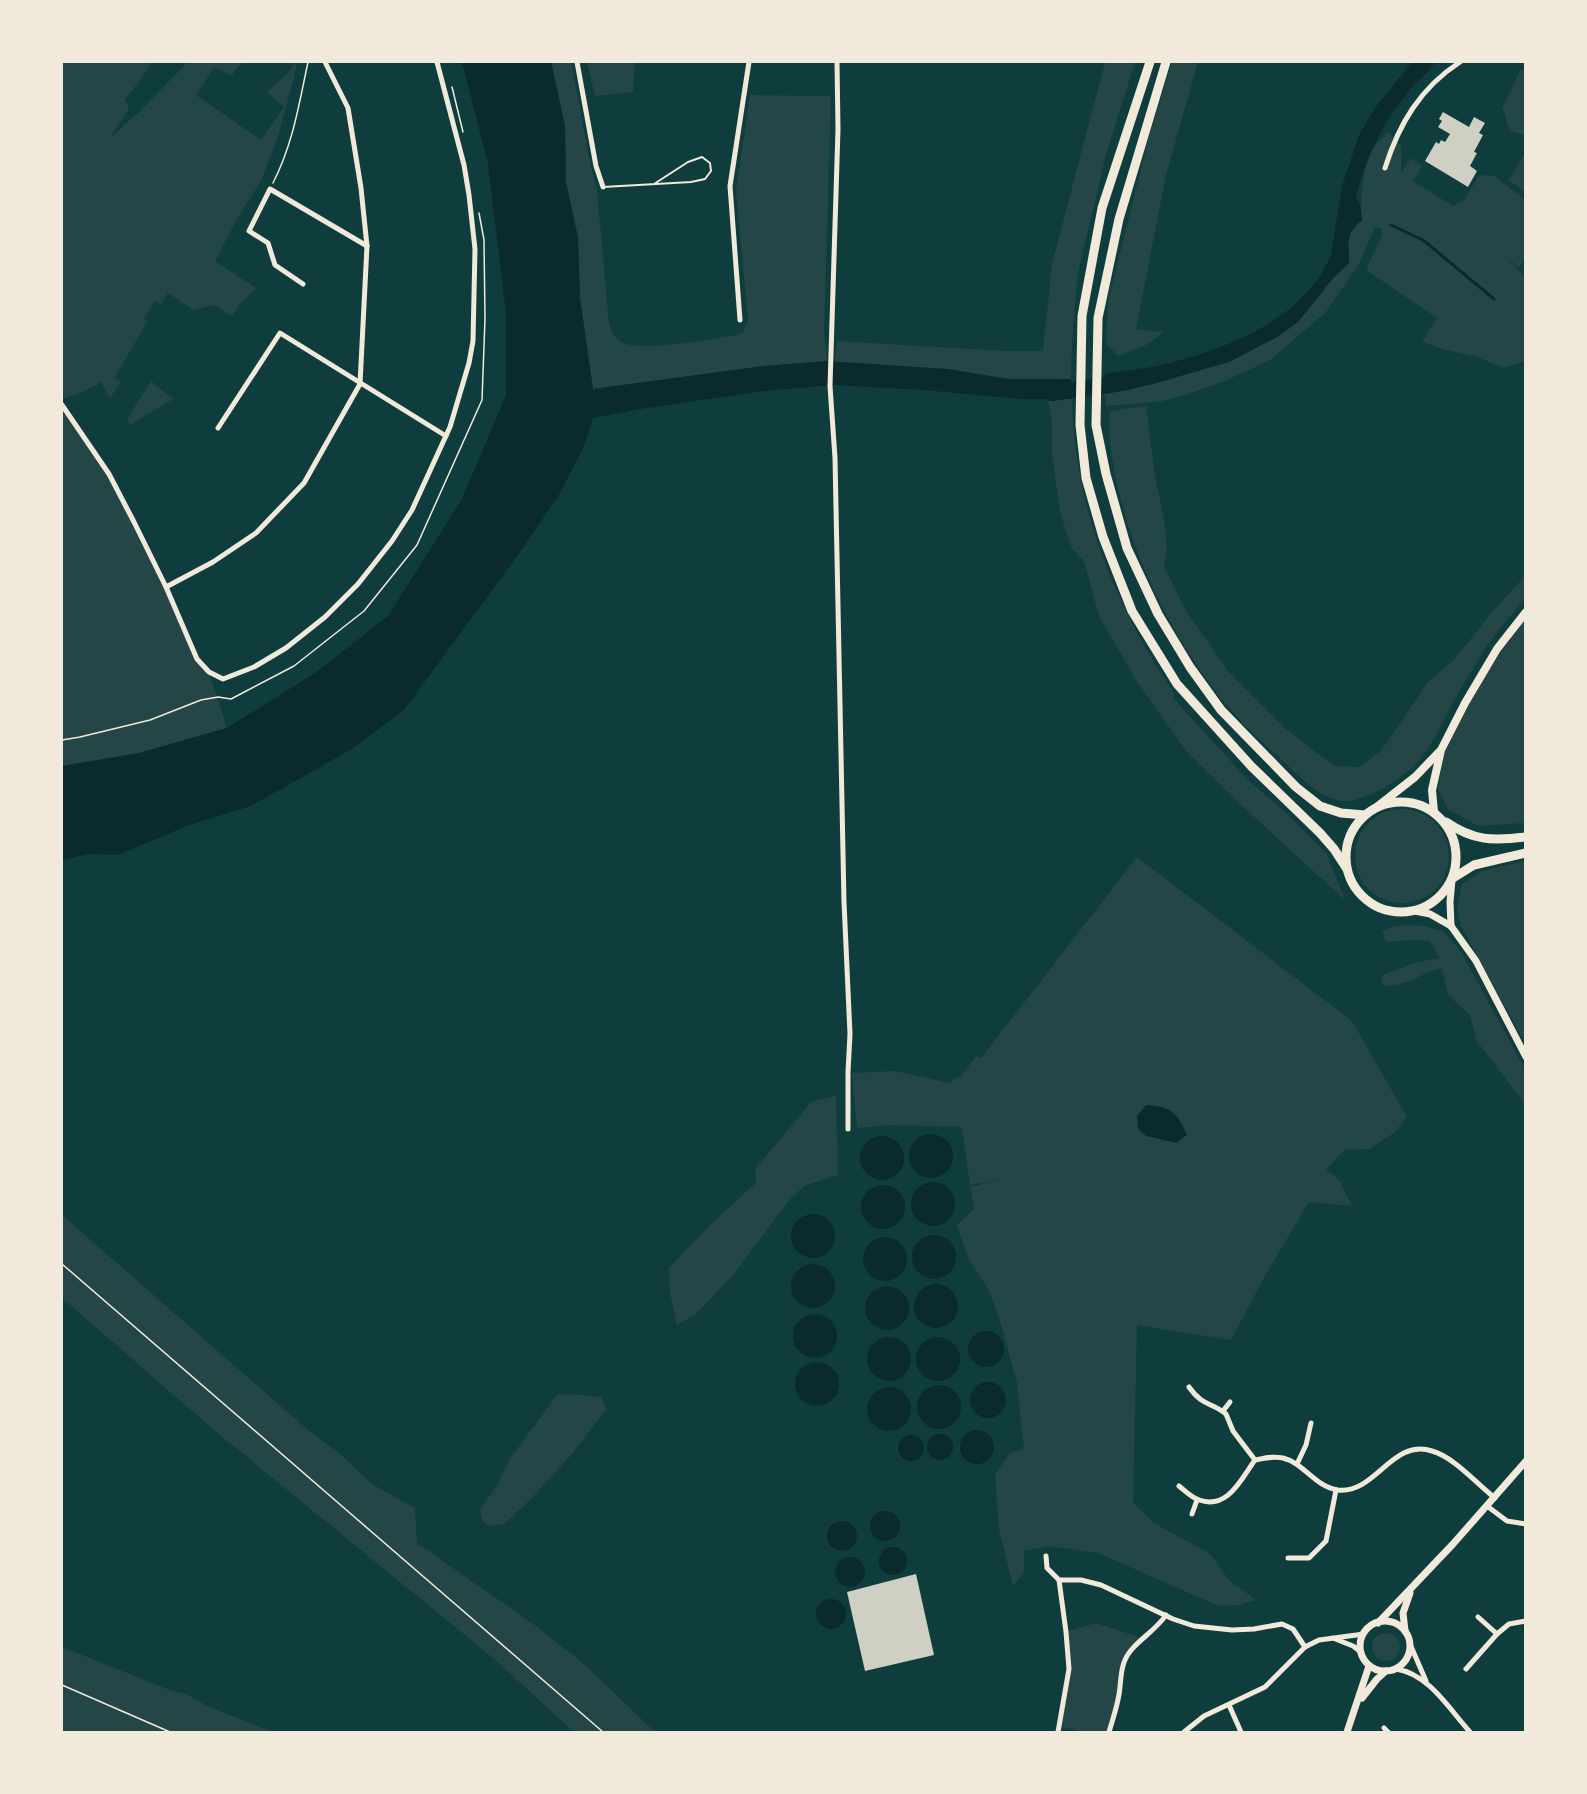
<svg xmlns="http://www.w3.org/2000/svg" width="1587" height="1794" viewBox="0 0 1587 1794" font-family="'Archivo Narrow',sans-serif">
<rect width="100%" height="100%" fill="#0f3d3e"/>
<!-- green -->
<g fill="#244646">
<path d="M62,62H151L142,78L125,99L129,109L109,139L139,112L188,62H242L232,75L214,68L196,95L261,140L284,107L267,92L287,74L295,62H297L294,78L276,143L260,183L239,215L215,261L256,288L239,305L232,316L214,305L193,310L168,293L161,304L155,301L144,319L147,322L115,377L121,382L110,398L101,382L83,392L62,399Z"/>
<path d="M551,62H571L591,167L597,190L609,323C611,330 614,339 621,342C640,353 714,338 738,335L743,332L748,320L736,191L750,95L831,96L824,332L827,361L764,366L593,389L580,298L578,238L566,182L565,126Z"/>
<path d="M587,62H635L633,92L595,96Z"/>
<path d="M1105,62H1135L1106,155L1078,273L1072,341L1071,379H1009L947,369L835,362L837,341L1005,351H1043L1052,264Z"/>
<path d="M1172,62H1198L1166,175L1136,329L1164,332L1146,345L1119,356L1106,344L1108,302L1149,137Z"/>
<path d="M1525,70H1526L1525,135L1510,131C1506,124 1507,116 1502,108C1509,96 1513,84 1520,71Z"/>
<path d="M1389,132L1401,146V174L1410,158L1422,166L1413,181L1453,206L1465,199L1479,175L1494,176L1525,200V258L1519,268L1504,255L1525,277V361L1503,368L1475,356L1446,350L1422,342L1437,318L1366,270L1382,235V229L1375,227L1360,262L1326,312L1270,360L1227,380L1182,396L1158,402L1106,406L1105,394L1149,385L1229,362L1277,337L1298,322L1334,277L1349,263C1350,243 1343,236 1362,220C1359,193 1364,147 1389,132Z"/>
<path d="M1525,153V192L1509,180Z"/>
<path d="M151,381L173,399L130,425L127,419Z"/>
<path d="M1048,399H1072C1074,507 1114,603 1173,692L1174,699L1249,781L1283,810L1327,854L1345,900L1241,805L1186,751L1136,680L1099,616L1084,561L1072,549L1060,512L1052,453V423Z"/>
<path d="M62,405L113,482L134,522L197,659L209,672L227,728L139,753L62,766Z"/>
<path d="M1146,406L1155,476L1164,519L1167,548L1164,566L1186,611L1229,672L1287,730L1334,766L1359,767L1381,751L1428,682L1454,660L1493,611L1525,576V599C1517,609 1507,619 1499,630C1487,644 1474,667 1464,683C1437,727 1433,762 1383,788C1373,793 1360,800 1349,801C1323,803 1298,775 1281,759C1266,745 1249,731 1235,715C1178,649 1134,565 1116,479C1112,457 1107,434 1110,411Z"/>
<path d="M1525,620V823L1478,826L1448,809L1438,789L1443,757L1466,708L1488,670Z"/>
<circle cx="1402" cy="856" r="47"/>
<path d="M1137,857L1352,1021L1407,1117L1394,1133L1369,1149L1344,1150L1326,1170L1339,1180L1352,1206L1309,1202L1266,1274L1231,1340L1137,1325L1133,1503L1154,1523L1209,1553L1229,1580L1256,1600L1238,1605L1219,1606L1098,1553L1049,1546L1024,1551V1573L1013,1586L999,1529L995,1474L1010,1453L1024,1449L1017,1383L1002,1327L990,1292L969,1260L957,1225L974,1209L970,1187L1004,1179L970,1185L962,1127L889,1125L857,1128L852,1073L895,1071L949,1083L962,1075L976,1056L981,1058Z"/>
<path d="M1525,861H1526L1525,1043L1461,926L1457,908L1462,884L1482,871Z"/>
<path d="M1408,925L1424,926L1444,932L1461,952L1525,1069V1104L1476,1040L1470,1015L1448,995L1442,968C1422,972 1400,991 1381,984L1383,975L1418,962L1440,958L1430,941L1412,940L1386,942L1382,931L1391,927Z"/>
<path d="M836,1096L838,1175L804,1186L791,1198L733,1275L696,1314L677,1325L670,1293L669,1268L712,1223L756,1183L755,1169L812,1101Z"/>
<path d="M62,1215L308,1430L339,1453L372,1484L415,1508L417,1543L536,1626L585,1665L655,1732H574L493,1658L214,1430L62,1298Z"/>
<path d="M569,1394L602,1397L606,1409L572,1454L530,1500L504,1524L489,1526L482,1520L480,1510L498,1484L509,1460L557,1395Z"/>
<path d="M1096,1623L1139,1637L1125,1659L1109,1732H1084L1059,1726L1069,1669L1066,1632Z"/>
<circle cx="1386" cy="1647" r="14"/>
<path d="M62,1647L172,1691L187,1694L209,1707L273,1732H62Z"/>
</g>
<!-- water -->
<g fill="#0a2a2b">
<path d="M462,62H551L565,126L566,182L578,238L580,298L593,389L764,366L827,361L947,369L1009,379H1071L1072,399H1021L923,390L834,385L763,391L646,408L593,418L584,446L560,493L523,548L404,710L350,750L251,806L189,825L118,855L88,854L62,860V766L139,753L227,728L315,673L388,616L462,499L506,395V313L488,164Z"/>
<path d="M1412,62H1435C1428,75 1416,81 1407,93C1383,123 1363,161 1356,199L1360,204L1362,220C1343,236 1350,243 1349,263L1334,277L1298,322L1277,337L1229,362L1149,385L1105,394V374C1129,370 1154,368 1177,361C1237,345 1306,315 1331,255L1342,186L1359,135L1375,108Z"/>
<path d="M1146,1105C1170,1106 1177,1112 1187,1135L1176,1143L1146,1136L1138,1129L1137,1116Z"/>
<circle cx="931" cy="1156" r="22"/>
<circle cx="882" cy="1158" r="22"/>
<circle cx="933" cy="1204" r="22"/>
<circle cx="883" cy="1207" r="22"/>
<circle cx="813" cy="1236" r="22"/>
<circle cx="934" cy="1257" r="22"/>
<circle cx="885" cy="1259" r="22"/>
<circle cx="813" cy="1286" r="22"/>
<circle cx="936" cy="1306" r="22"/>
<circle cx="887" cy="1308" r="22"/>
<circle cx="815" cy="1336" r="22"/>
<circle cx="986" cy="1349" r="18"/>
<circle cx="889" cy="1359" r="22"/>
<circle cx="938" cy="1359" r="22"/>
<circle cx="817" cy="1384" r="22"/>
<circle cx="988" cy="1400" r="18"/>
<circle cx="939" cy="1407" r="22"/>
<circle cx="889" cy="1409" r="22"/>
<circle cx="977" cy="1447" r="17"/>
<circle cx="940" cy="1447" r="13"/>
<circle cx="911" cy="1448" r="13"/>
<circle cx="885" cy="1526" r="15"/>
<circle cx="842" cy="1536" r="15"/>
<circle cx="893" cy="1561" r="14"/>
<circle cx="850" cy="1572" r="15"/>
<circle cx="831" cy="1614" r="15"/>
</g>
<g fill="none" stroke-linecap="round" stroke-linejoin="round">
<!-- stream -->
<path stroke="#0a2a2b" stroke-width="3" d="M1391,225L1423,240L1494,299"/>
<!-- river -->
<path stroke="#0a2a2b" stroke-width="16" d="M1052,393L1127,382"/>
</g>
<!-- building -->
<g fill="#cfcfc3">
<path d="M1443,112L1469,127L1474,117L1485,123L1479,133L1483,135L1474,152L1477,153L1470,166L1477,171L1468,187L1425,161L1436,142L1439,144L1441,140L1445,142L1450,134L1438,127L1442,121L1439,119Z"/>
<path d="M916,1574L934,1655L865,1671L847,1592Z"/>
</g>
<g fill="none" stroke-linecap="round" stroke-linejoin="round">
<!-- path -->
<g stroke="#f1e9da" stroke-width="1.5">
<path d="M452,87L463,132"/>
<path d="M273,183C293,144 299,104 308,62"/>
<path d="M62,740L80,737L150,720L201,700L218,697L231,699L294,666L364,611L417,545L482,400L485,319L484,240L479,213"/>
<path d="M62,1264L603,1732"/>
<path d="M62,1685L170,1732"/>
</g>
<!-- service -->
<path stroke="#f1e9da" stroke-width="2" d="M603,187L691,182L705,179L711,171L710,163L702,157L688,162L654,184"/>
<!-- minor -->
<g stroke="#f1e9da" stroke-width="5">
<path d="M577,62L596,166L603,187"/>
<path d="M837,62L838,129L830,386L835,458L844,902L850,1034L848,1072V1129"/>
<path d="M1385,168C1399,124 1420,88 1460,62"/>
<path d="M303,284L275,265L268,243L249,231L270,189L367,246"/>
<path d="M740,320L730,186L749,62"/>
<path d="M62,405L109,474L134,522L166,587L197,659L209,672L223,679L254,667L286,648L325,617L358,584L392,541L412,510L450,427L469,363L473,341L475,249L469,195L464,165L437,62"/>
<path d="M218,428L280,333L446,436"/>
<path d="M166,587L213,562L256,533L304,483L360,384L367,246L361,188L348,108L325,62"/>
<path d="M1189,1387C1203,1407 1212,1402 1226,1414L1233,1431L1255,1460"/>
<path d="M1223,1411L1230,1402"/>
<path d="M1297,1464L1306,1445L1311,1423"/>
<path d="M1179,1486C1185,1491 1192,1498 1199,1500C1228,1510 1241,1479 1255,1460C1264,1458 1273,1456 1283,1458C1304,1463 1315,1487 1338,1490C1376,1494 1392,1438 1432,1451C1454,1457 1477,1484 1495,1498"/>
<path d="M1487,1506L1507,1521L1526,1524"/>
<path d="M1192,1514L1197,1500"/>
<path d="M1046,1556L1047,1568L1059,1580L1066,1632L1069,1669L1058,1732"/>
<path d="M1288,1558H1309L1326,1541L1336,1490"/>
<path d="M1059,1580H1081L1101,1585L1173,1619L1194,1626L1232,1630L1254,1629L1282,1624L1293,1629L1305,1647"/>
<path d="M1478,1617L1497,1634"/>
<path d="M1333,1638L1353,1646L1361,1652"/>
<path d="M1410,1644L1426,1681"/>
<path d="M1396,1669C1429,1674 1449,1709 1470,1732"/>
<path d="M1466,1669L1497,1634L1509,1624L1526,1621"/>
<path d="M1229,1705L1241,1732"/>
<path d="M1384,1728L1388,1732"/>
<path d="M1109,1732C1113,1718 1119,1702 1120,1687C1121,1678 1121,1668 1125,1660C1132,1643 1155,1632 1166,1615"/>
<path d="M1184,1732L1204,1716L1265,1687L1305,1647L1319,1640L1364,1634"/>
</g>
<!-- tertiary -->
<g stroke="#f1e9da" stroke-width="7">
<path d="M1415,911L1430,914L1451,926L1476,961L1526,1057"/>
<path d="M1451,926L1450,902L1452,880"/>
<circle cx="1385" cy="1646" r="25"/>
<path d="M1378,1623L1453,1544L1526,1461"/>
<path d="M1405,1631L1403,1613L1410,1593"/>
<path d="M1362,1698L1377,1679L1386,1671"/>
<path d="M1347,1732L1369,1666"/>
</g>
<!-- secondary -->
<g stroke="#f1e9da" stroke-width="8">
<path d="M1378,806L1415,777L1439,752"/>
<path d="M1434,812L1432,790L1441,750L1465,703L1497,649L1526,612"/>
</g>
<!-- trunk -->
<g stroke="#f1e9da" stroke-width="9">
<path d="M1150,62L1102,208L1082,316L1080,425L1086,478L1103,537L1132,611L1177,684L1251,766L1320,833L1334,849L1347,869"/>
<path d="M1166,62L1119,219L1098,318L1096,425L1106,474L1127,548L1158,614L1190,667L1221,710L1296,787L1320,806L1341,813L1365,815"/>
<circle cx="1401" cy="857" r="55"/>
<path d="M1446,822C1474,841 1492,841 1526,837"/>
<path d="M1453,878L1474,865L1526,853"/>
</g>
</g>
<!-- border -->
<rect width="1587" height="1794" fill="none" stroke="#f1e9da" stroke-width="126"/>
</svg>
